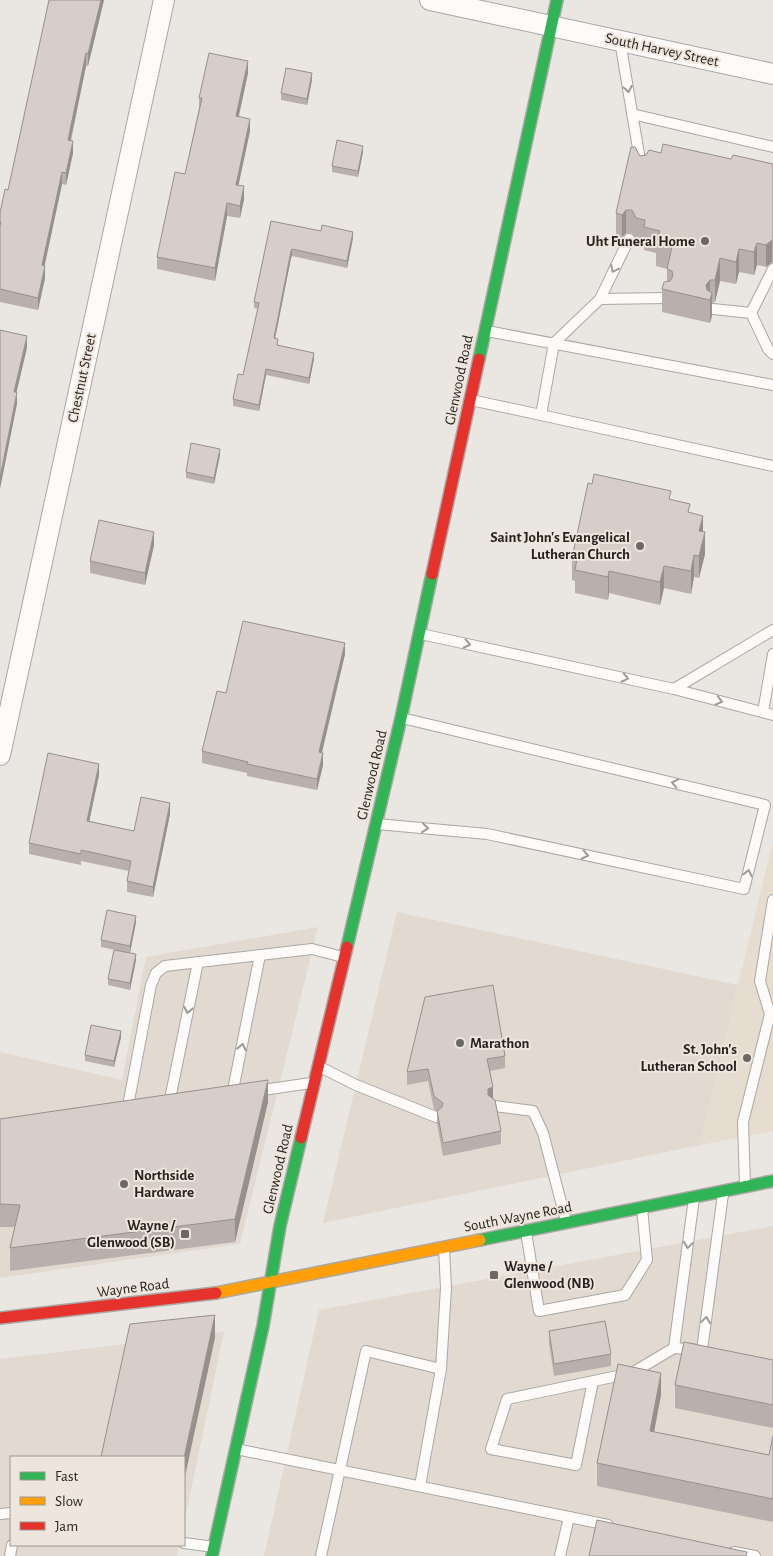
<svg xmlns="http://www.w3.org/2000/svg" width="773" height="1556" viewBox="0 0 773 1556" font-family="'Alegreya Sans',sans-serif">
<rect width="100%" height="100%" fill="#eae6e1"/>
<!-- built -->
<g fill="#e2d9d0">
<path d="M397,912L738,985L700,1145L323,1223Z"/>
<path d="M318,927L240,1244L0,1278V1052L122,1080L146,957Z"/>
<path d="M773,1226V1556H264L319,1310Z"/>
<path d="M224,1332L184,1524V1457H11V1545H179L177,1556H0V1359Z"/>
</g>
<!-- education -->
<path fill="#e7dcd0" d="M773,841V1131L700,1145L738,985Z"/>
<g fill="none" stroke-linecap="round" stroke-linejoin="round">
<!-- lane casing -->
<g stroke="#aaa7a3" stroke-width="12">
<g id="lane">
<path d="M620,41L641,166"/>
<path d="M632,114L773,147"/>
<path d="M629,239L600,299L554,343L541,415L773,466"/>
<path d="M600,299L666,298"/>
<path d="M713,309L751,313L773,269"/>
<path d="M751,313L768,349L773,354"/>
<path d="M487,331L773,385"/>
<path d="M471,400L541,415"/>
<path d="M421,634L674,689L773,715"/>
<path d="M674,689L773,630"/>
<path d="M763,712L773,654"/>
<path d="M377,824L487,834L744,889L765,805L402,718"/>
<path d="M320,1067L356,1085L436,1117"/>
<path d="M256,1091L311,1083"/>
<path d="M232,1095L260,955"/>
<path d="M169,1104L198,962"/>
<path d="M494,1106L533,1111L543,1133L566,1221"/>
<path d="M127,1111L151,985L156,973L165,966L312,949L343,957"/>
<path d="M745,1186L743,1122L770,1014L760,981L773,900"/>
<path d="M694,1198L674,1348L702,1350L723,1194"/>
<path d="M526,1232L539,1311L625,1295L647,1260L642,1208"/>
<path d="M593,1381L576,1465L491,1449L507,1399L632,1373L674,1348"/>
<path d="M236,1449L569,1517L560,1556"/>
<path d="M420,1486L441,1369"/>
<path d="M0,1514L11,1513"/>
<path d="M569,1517L608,1525"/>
<path d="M184,1543L214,1547"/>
<path d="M734,1552L755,1556"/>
<path d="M10,1556L12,1545"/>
<path d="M321,1556L366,1351L441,1369L446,1288L444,1248"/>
</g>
</g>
<!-- street casing -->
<g stroke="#aaa7a3" stroke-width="22">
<g id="street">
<path d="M430,0L773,74"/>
<path d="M0,755L164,0"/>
</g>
</g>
<!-- fast casing -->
<g stroke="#aaa7a3" stroke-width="14">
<g id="fast">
<path d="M479,359L557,0"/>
<path d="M347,947L401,718L432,574"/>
<path d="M480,1240L773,1181"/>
<path d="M212,1556L263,1326L280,1226L301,1138"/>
</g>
</g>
<!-- slow casing -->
<g stroke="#aaa7a3" stroke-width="14">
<path id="slow" d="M216,1293L480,1240"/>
</g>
<!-- jam casing -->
<g stroke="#aaa7a3" stroke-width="14">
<g id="jam">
<path d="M432,574L479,359"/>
<path d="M301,1138L347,947"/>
<path d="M0,1318L216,1293"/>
</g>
</g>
<!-- lane -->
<use href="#lane" stroke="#fcfbfa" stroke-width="10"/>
<!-- street -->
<use href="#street" stroke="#fcfbfa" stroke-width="20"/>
<!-- fast -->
<use href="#fast" stroke="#30b455" stroke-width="11"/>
<!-- slow -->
<use href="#slow" stroke="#ff9f0a" stroke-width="11"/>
<!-- jam -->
<use href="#jam" stroke="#e5322d" stroke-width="11"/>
</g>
<!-- wall -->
<g fill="#b9b0ad">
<path d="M104,0L88,66H86L71,141L73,153L66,185L62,184L44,266L45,278L38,310L0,302V213L8,190Z"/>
<path d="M248,73L239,116L250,131L238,185L244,199L240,218L227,216L215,281L157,269V257L185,174L199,108V98Z"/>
<path d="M312,80L307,105L281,100V93Z"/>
<path d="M363,152L358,177L332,172V166Z"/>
<path d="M661,153L773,164V263L772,262L766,267L757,265L754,275L739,272L736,284L720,281L715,302L712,303V316L710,323L662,312V289L667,282V269L656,266V253L644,250V242L636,240L632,233H626L622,237L616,236V213L640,156Z"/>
<path d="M271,221L353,238L347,268L292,256L291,258L275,338L278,345L314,359L309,384L266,375L259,411L233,406V399L243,375L258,309L254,308V302Z"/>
<path d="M220,455L214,484L186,478V472Z"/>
<path d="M671,500L690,513L703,531L705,554L699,578L694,577L691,594L664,588L660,605L609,593L608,600L575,593V581L572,580V558Z"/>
<path d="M154,545L145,585L90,573V561Z"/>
<path d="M345,654L322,753L323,765L317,790L247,776V773L202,763V751L226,693Z"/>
<path d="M99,775L89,821L134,831L170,814L153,897L127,892V881L129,871L81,861V865L29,854V843Z"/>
<path d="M136,922L130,953L101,947V940Z"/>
<path d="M136,960L130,990L108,985V979Z"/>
<path d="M121,1037L114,1067L85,1061V1055Z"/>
<path d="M505,1056V1068L490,1071L493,1099L501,1131V1144L443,1156L437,1124V1111L434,1109L428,1081L407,1085V1072Z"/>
<path d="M268,1102L235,1242L10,1271V1248L15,1227H0V1119Z"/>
<path d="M549,1331L611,1354V1366L554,1376L549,1343Z"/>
<path d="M773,1360V1428L675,1408V1385Z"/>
<path d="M661,1395L654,1432L769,1455L773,1436V1522L597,1486V1463Z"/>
</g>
<!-- shaded-wall -->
<g fill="#96908d">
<path d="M101,0H104L88,66V54Z"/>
<path d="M86,53V66L68,152V140Z"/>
<path d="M248,61V73L236,128V116Z"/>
<path d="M312,73V80L307,105V99Z"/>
<path d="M250,119V131L236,197V185Z"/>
<path d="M73,141V153L66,185V173Z"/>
<path d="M363,146V152L358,177V171Z"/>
<path d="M62,172V184L42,278V265Z"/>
<path d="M244,186V199L240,218V206Z"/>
<path d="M227,203V216L215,281V268Z"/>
<path d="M626,210V233L622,237V215Z"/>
<path d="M353,232V238L347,268V261Z"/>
<path d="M772,240V262L766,267V245Z"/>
<path d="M757,243V265L754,275V252Z"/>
<path d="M292,249V256L291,258L274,344V338L291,251Z"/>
<path d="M739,249V272L736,284V262Z"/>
<path d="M720,258V281L715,302V280Z"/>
<path d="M45,266V278L38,310V298Z"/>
<path d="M710,280V300L706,285Z"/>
<path d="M712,293V316L710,323V300Z"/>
<path d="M27,336V348L14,403V392Z"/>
<path d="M314,353V359L309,384V378Z"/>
<path d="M266,369V375L259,411V405Z"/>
<path d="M17,392V404L0,489V478Z"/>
<path d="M220,449V455L214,484V478Z"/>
<path d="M703,516V538L699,531Z"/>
<path d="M154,532V545L145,585V573Z"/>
<path d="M705,532V554L699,578V556Z"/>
<path d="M694,555V577L691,594V571Z"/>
<path d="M664,566V588L660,605V582Z"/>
<path d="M609,571V593L608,600V577Z"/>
<path d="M345,643V654L319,764V752Z"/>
<path d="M323,753V765L317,790V779Z"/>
<path d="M99,764V775L87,832V821Z"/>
<path d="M170,803V814L153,897V887Z"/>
<path d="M136,916V922L130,953V946Z"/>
<path d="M136,954V960L130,990V983Z"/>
<path d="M121,1031V1037L114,1067V1061Z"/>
<path d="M268,1080V1102L235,1242V1219Z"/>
<path d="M493,1087V1099L488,1095V1089Z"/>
<path d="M215,1315V1338L184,1481V1458Z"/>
<path d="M661,1373V1395L650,1453V1431Z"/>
</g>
<!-- building -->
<g fill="#d7cdc9" stroke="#96908d">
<path d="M49,0H101L88,54L86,53L68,140L73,141L66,173L62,172L42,265L45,266L38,298L0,289V226L1,222H0V213L5,189L8,190Z"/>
<path d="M209,53L248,61L236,116L250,119L236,185L244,186L240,206L227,203L215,268L157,257L175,172L185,174L202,98H199Z"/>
<path d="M286,68L312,73L307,99L281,93Z"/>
<path d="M337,140L363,146L358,171L332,166Z"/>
<path d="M663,144L731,159L733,155L773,164V240H772L766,245L757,243L754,252L739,249L736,262L720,258L715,280H710L706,285L707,290L712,293L710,300L662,289L664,282L670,281L673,276L672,271L667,269L672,247L656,244L660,231L644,227L645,220L636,218L632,210H626L622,215L616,213L631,147H635L640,156L646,155L649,150L661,153Z"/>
<path d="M271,221L321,231L322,225L353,232L347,261L292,249L291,251L274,338L278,339L277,345L314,353L309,378L266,369L259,405L233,399L238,374L243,375L259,303L254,302Z"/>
<path d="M0,330L27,336L14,392H17L0,478Z"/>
<path d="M191,443L220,449L214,478L186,472Z"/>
<path d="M594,474L671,491L669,499L690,504L688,512L703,516L699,531L705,532L699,556L694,555L691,571L664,566L660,582L609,571L608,577L575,570L577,559L572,558L588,483L592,484Z"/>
<path d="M99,520L154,532L145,573L90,561Z"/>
<path d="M243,621L345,643L319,752L323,753L317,779L247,764L248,762L202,751L217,691L226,693Z"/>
<path d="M48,753L99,764L87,821L134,831L141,797L170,803L153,887L127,881L131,861L81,850V854L29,843Z"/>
<path d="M107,910L136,916L130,946L101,940Z"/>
<path d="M114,950L136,954L130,983L108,979Z"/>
<path d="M493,985L505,1056L487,1059L493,1087L488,1089V1095L495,1100L501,1131L443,1143L437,1111L442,1107L443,1103L434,1096L428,1069L407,1072L425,997Z"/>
<path d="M91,1025L121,1031L114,1061L85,1055Z"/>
<path d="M268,1080L235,1219L10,1248L20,1205L0,1204V1119Z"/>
<path d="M215,1315L184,1458V1457H101L130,1324Z"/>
<path d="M605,1321L611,1354L554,1364L549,1331Z"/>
<path d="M684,1342L773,1360V1405L675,1385Z"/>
<path d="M618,1364L661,1373L650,1431L769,1455L773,1436V1499L597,1463Z"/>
<path d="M597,1520L747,1552L746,1556H589Z"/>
</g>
<!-- one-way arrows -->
<defs><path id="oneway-chevron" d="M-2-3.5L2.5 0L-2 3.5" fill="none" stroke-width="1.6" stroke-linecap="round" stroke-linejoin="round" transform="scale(1.25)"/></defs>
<g stroke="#9c9a98">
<use href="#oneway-chevron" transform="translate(628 89) rotate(80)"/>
<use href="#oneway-chevron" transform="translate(614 269) rotate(116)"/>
<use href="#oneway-chevron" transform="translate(467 644) rotate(12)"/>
<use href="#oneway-chevron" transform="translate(625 678) rotate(12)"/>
<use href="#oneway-chevron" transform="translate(719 701) rotate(15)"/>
<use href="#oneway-chevron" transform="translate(675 783) rotate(-167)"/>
<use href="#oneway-chevron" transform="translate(425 828) rotate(6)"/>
<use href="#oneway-chevron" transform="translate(585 855) rotate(12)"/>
<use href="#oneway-chevron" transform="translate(748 873) rotate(-77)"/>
<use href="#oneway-chevron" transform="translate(188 1010) rotate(101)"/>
<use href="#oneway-chevron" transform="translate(242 1047) rotate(-79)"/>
<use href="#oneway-chevron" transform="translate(688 1245) rotate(98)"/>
<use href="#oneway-chevron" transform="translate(706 1320) rotate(-82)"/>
</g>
<!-- markers -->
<g fill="#6b6764" stroke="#eee6dd" stroke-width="2">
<circle cx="705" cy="241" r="5"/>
<circle cx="640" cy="546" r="5"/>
<circle cx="460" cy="1043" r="5"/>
<circle cx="747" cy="1058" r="5"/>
<circle cx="124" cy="1184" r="5"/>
<rect x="180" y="1229" width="10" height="10" rx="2.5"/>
<rect x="489" y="1270" width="10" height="10" rx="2.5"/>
</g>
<g text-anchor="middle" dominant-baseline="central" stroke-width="4" stroke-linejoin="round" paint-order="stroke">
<!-- street labels -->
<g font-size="15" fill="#262320" stroke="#eee6dd">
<text transform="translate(662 50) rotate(12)">South Harvey Street</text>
<text transform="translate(82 378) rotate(-78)">Chestnut Street</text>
<text transform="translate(459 380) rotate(-78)">Glenwood Road</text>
<text transform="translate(372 775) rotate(-77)">Glenwood Road</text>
<text transform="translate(278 1169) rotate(-77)">Glenwood Road</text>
<text transform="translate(518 1217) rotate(-11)">South Wayne Road</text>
<text transform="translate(133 1288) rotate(-7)">Wayne Road</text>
</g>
<!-- poi labels -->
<g font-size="15" font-weight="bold" fill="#262320" stroke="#eee6dd" text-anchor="end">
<text x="695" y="241">Uht Funeral Home</text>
<text x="630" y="537">Saint John's Evangelical<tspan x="630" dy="17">Lutheran Church</tspan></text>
<text x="470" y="1043" text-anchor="start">Marathon</text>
<text x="737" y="1049">St. John's<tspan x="737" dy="17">Lutheran School</tspan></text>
<text x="134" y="1175" text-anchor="start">Northside<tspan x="134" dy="17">Hardware</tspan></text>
<text x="175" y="1225">Wayne /<tspan x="175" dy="17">Glenwood (SB)</tspan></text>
<text x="504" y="1266" text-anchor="start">Wayne /<tspan x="504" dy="17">Glenwood (NB)</tspan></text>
</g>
</g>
<!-- legend -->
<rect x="10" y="1456" width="175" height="90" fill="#eee6dd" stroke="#9e9891"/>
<rect x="20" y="1472" width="25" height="8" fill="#30b455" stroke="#9e9891"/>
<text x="55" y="1481" font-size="15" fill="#262320">Fast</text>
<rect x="20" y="1497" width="25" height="8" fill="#ff9f0a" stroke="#9e9891"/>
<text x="55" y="1506" font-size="15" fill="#262320">Slow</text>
<rect x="20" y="1522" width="25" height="8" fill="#e5322d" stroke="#9e9891"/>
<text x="55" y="1531" font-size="15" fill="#262320">Jam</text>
</svg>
